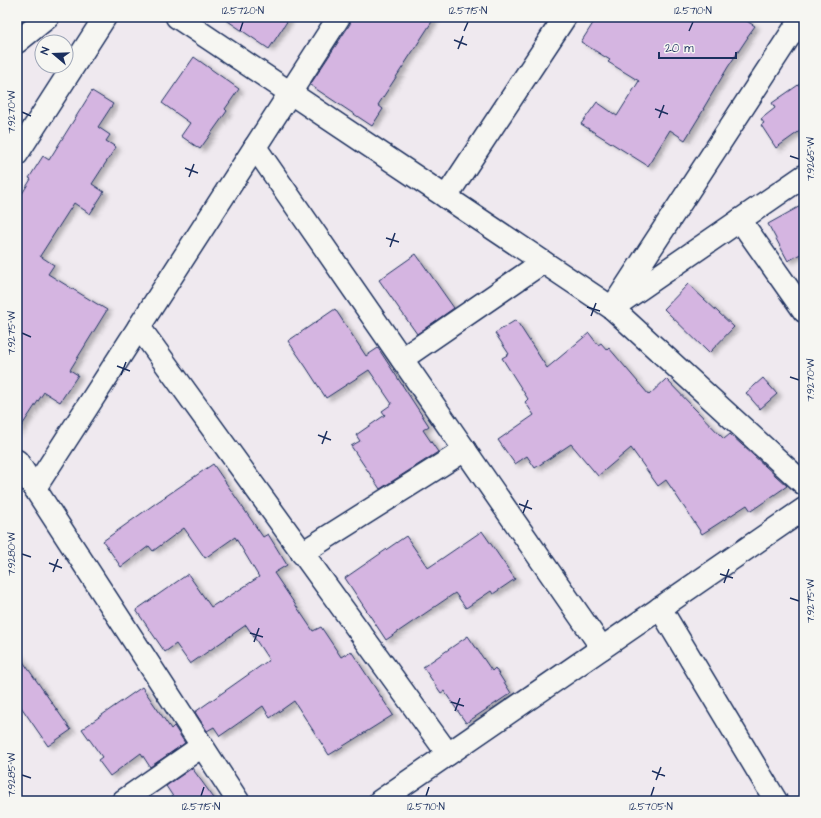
<svg xmlns="http://www.w3.org/2000/svg" width="821" height="818" viewBox="0 0 821 818" font-family="'Architects Daughter',sans-serif">
<defs>
<filter id="shadow"><feDropShadow dx="4.5" dy="2.5" stdDeviation="2" flood-color="#0004"/></filter>
</defs>
<rect width="100%" height="100%" fill="#efe9ef"/>
<filter id="ink" filterUnits="userSpaceOnUse"><feTurbulence type="fractalNoise" baseFrequency=".025" numOctaves="2"/><feDisplacementMap in="SourceGraphic" scale="8" xChannelSelector="R" yChannelSelector="G"/><feConvolveMatrix kernelMatrix="1 2 1 2 8 2 1 2 1" color-interpolation-filters="sRGB"/></filter>
<g filter="url(#ink)">
<!-- building -->
<g fill="#d5b5e1" stroke="#1b2f5e" filter="url(#shadow)">
<path d="M222,17H290L269,49Z"/>
<path d="M351,17H435L378,105L383,109L372,126L310,85L350,24Z"/>
<path d="M597,17H740L755,26L747,37H748L728,67L703,109H704L685,140L670,130L648,166L581,124L597,102L617,116L639,81L608,62L610,60L581,42Z"/>
<path d="M194,57L239,89L225,109L227,111L200,149L181,136L190,123L162,103Z"/>
<path d="M804,81V128L776,148L761,125L764,123L761,119L775,108L772,103Z"/>
<path d="M92,91L113,104L98,127L110,135L106,141L116,147L92,184L104,192L90,214L74,203L40,256L54,265L48,274L107,310L70,370L78,375L60,402L44,392L17,433V202L31,179L29,178L43,156L49,160Z"/>
<path d="M804,204V252L788,261L768,224Z"/>
<path d="M416,254L454,308L417,334L379,280Z"/>
<path d="M688,284L734,327L709,353L664,309Z"/>
<path d="M335,309L366,356L378,348L429,426L423,430L438,452L380,489L351,446L360,441L356,435L385,415L382,411L392,404L369,370L326,398L306,367L288,341Z"/>
<path d="M516,320L547,368L589,333L598,345L601,343L607,350L609,348L649,395L666,379L724,439L730,434L787,486L751,511L747,505L702,534L666,480L658,486L631,448L598,476L571,444L535,468L527,456L515,464L498,440L534,415L525,402L528,399L502,358L509,354L495,333Z"/>
<path d="M763,378L777,394L760,409L746,393Z"/>
<path d="M213,464L263,537L268,534L287,565L274,573L313,631L321,627L341,657L351,651L393,715L329,755L294,701L270,718L263,706L220,736L214,727L207,731L195,712L269,660L246,625L190,664L176,644L165,652L136,610L188,574L211,607L219,602V603L259,577L235,537L205,558L184,528L153,551L149,546L121,567L103,541L156,503Z"/>
<path d="M482,531L515,579L493,594L491,591L466,608L455,593L386,640L345,578L406,536L428,568Z"/>
<path d="M468,636L492,671L495,668L511,693L466,723L444,691L441,693L423,667Z"/>
<path d="M17,653L71,730L48,746L17,701Z"/>
<path d="M142,687L171,729L174,726L185,743L150,767L141,753L110,776L98,760L102,757L82,729Z"/>
<path d="M192,768L216,801H176L166,786Z"/>
</g>
<g fill="none" stroke-linecap="round" stroke-linejoin="round">
<!-- street casing -->
<g stroke="#1b2f5e" stroke-width="25">
<g id="street">
<path d="M177,17L612,308L804,484"/>
<path d="M17,42L48,17"/>
<path d="M255,147L602,648"/>
<path d="M17,154L105,17"/>
<path d="M446,197L565,17"/>
<path d="M740,220L804,311"/>
<path d="M621,302L804,176"/>
<path d="M612,308L802,17"/>
<path d="M139,327L448,754"/>
<path d="M402,359L543,262"/>
<path d="M17,461L238,801"/>
<path d="M35,488L339,17"/>
<path d="M302,553L465,450"/>
<path d="M660,608L776,801"/>
<path d="M123,801L202,746"/>
<path d="M380,801L804,509"/>
</g>
</g>
<!-- street -->
<use href="#street" stroke="#f6f6f2" stroke-width="22"/>
</g>
</g>
<!-- ticks -->
<path fill="none" stroke="#1b2f5e" stroke-width="1.5" d="M240,31L243,22M464,31L468,22M689,31L693,22M454,40L467,45M458,49L463,36M655,109L668,114M22,112L31,116M659,118L664,105M790,156L799,159M185,168L198,173M189,177L194,164M386,238L399,242M390,247L395,233M587,307L600,311M591,316L596,303M22,333L31,337M117,366L130,371M121,375L126,362M790,377L799,380M318,435L331,440M322,444L327,431M519,504L532,509M523,513L528,500M22,554L31,557M49,563L62,568M53,572L58,559M720,574L733,578M724,583L729,569M790,598L799,601M250,633L263,637M254,642L259,628M451,702L464,706M455,711L460,698M652,771L665,776M22,775L31,778M656,780L661,767M201,796L204,787M426,796L429,787M651,796L654,787"/>
<!-- margin -->
<rect width="821" height="818" fill="none" stroke="#f6f6f2" stroke-width="44"/>
<!-- north arrow -->
<g transform="translate(54 54) rotate(289)"><circle r="19" fill="#f6f6f2" stroke="#9ea6b7"/>
<path d="M0-3L7 15L0 10L-7 15Z" fill="#1b2f5e"/>
<text y="-6" font-size="11" font-weight="bold" text-anchor="middle" fill="#1b2f5e">N</text>
</g>
<!-- scale -->
<path d="M659 52v6h77v-6" fill="none" stroke="#1b2f5e" stroke-width="2"/>
<text x="665" y="52" font-size="12" fill="#1b2f5e" stroke="#f6f6f2" stroke-width="3" paint-order="stroke">20 m</text>
<rect x="22" y="22" width="777" height="774" fill="none" stroke="#1b2f5e" stroke-width="1.5"/>
<g font-size="10" text-anchor="middle" fill="#1b2f5e">
<text x="243" y="14">12.5720°N</text>
<text x="468" y="14">12.5715°N</text>
<text x="693" y="14">12.5710°N</text>
<text transform="translate(11 112) rotate(-90)" y="4">7.9270°W</text>
<text transform="translate(810 159) rotate(-90)" y="4">7.9265°W</text>
<text transform="translate(11 333) rotate(-90)" y="4">7.9275°W</text>
<text transform="translate(810 380) rotate(-90)" y="4">7.9270°W</text>
<text transform="translate(11 554) rotate(-90)" y="4">7.9280°W</text>
<text transform="translate(810 601) rotate(-90)" y="4">7.9275°W</text>
<text transform="translate(11 775) rotate(-90)" y="4">7.9285°W</text>
<text x="201" y="810">12.5715°N</text>
<text x="426" y="810">12.5710°N</text>
<text x="651" y="810">12.5705°N</text>
</g>
</svg>
